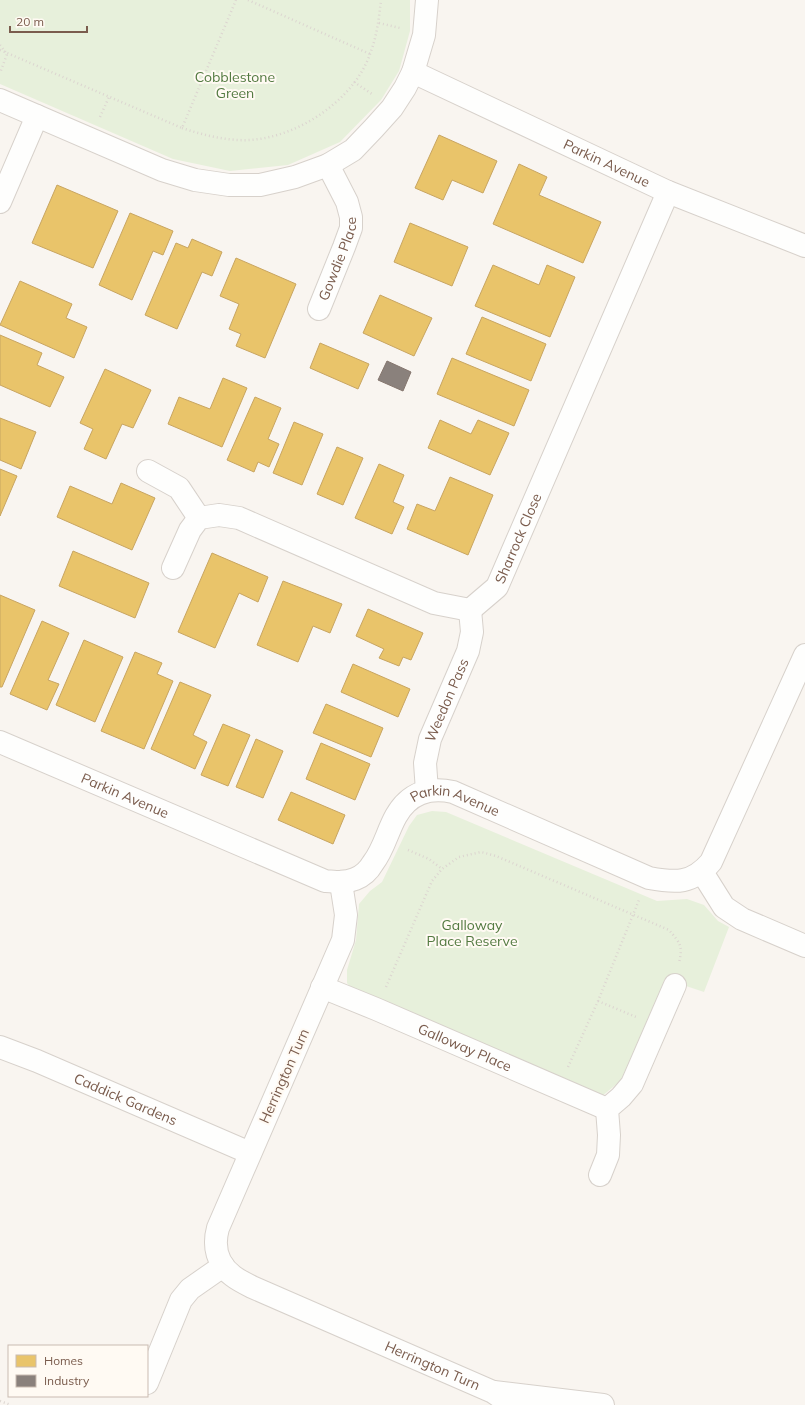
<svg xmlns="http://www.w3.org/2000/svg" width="805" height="1405" viewBox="0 0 805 1405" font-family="Mulish,sans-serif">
<rect width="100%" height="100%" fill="#f9f5f0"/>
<!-- green -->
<g fill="#e7f0db">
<path d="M0,0H410V31L399,71L381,100L340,142L288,165L230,171L173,159L0,84Z"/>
<path d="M432,811L446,812L657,901L687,899L704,905L718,921L729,927L704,992L665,979L625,1077L601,1097L358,997L347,983V970L356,940L359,904L370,891L382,882L409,826L417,815Z"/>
</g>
<!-- homes -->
<g fill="#e9c46a" stroke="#c8a561">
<path d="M439,135L497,161L483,193L452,180L443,200L415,188Z"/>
<path d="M519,164L547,177L539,195L601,222L583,263L493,224Z"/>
<path d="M57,185L118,211L93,268L32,243Z"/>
<path d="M130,213L173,231L163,255L153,251L132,300L99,285Z"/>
<path d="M410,223L468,247L452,286L394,262Z"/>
<path d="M192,239L222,252L212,276L202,272L177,329L145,315L176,243L188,248Z"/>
<path d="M236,258L296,284L265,358L236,346L241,334L229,329L239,304L220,296Z"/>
<path d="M493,265L539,285L547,265L575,277L550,337L475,306Z"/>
<path d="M20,281L72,304L66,318L87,327L74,358L0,325Z"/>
<path d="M380,295L432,318L414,356L363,333Z"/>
<path d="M482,317L546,344L531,381L466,354Z"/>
<path d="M0,335L42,353L37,365L64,377L50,407L0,385Z"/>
<path d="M320,343L369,364L358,389L310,368Z"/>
<path d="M452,358L529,390L514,426L437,394Z"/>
<path d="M105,369L151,390L133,428L122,424L106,459L84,449L93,429L80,423Z"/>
<path d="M223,378L247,388L222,447L168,424L179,397L210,409Z"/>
<path d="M255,397L281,408L268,439L279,444L269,467L258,462L254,472L227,460Z"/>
<path d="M0,418L36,432L21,469L0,460Z"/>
<path d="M440,420L471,434L478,420L509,433L490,475L428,448Z"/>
<path d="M294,422L323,434L302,485L273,473Z"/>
<path d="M337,447L363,458L343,505L317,494Z"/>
<path d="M379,464L404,475L393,502L404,507L392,534L355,518Z"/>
<path d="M0,469L17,476L0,516Z"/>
<path d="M450,477L493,495L468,555L407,529L417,504L435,511Z"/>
<path d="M121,483L155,498L132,550L57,517L70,486L112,504Z"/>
<path d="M73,551L149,583L135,618L59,586Z"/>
<path d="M212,553L268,577L258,602L239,593L215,648L178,632Z"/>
<path d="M283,581L342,604L330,633L313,626L298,662L257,645Z"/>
<path d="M0,595L35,610L2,687H0Z"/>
<path d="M368,609L423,633L411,660L403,657L399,666L379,658L384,649L356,636Z"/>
<path d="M42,621L69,633L48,680L59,684L47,710L10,694Z"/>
<path d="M84,640L123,657L95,722L56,705Z"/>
<path d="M135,652L162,663L157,674L173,681L144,749L101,731Z"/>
<path d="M353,664L410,689L398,717L341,692Z"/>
<path d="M180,682L211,695L193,735L207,742L195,769L151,749Z"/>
<path d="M326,704L383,728L371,757L313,733Z"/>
<path d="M223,724L250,735L228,786L201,775Z"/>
<path d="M256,739L283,751L263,798L236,787Z"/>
<path d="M321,743L370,764L355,800L306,779Z"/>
<path d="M291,792L345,815L333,844L278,820Z"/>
</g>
<!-- industry -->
<path fill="#8a817c" stroke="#85766e" d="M387,361L411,372L403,391L378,380Z"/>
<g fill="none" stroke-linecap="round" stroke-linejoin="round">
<!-- street casing -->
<g stroke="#d7d1cb" stroke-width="24">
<g id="street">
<path id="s1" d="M413,72L668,192L805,246"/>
<path d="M0,100L162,170L195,180L229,185H260L295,177L328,165L353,150L374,128L392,108L405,88L413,72L424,35L427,0"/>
<path d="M0,202L37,116"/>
<path id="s2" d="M319,309L344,247L351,228V217L347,202L328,165"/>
<path d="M148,471L179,488L199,518"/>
<path id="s3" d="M173,568L190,530L199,518L219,515L239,518L434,603L470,610L497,587L668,192"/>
<path id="s4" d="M0,742L325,881C336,882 345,883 355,879C363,876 369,870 373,863C384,849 387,832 396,816C409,793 429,787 453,792L649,878C676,883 692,884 711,862L805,655"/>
<path id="s5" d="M427,791L425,763L430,739L468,651L472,632L470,610"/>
<path d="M702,872L724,907L742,919L805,946"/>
<path id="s6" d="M341,883L346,915L343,940L218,1228C213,1246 217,1264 233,1276C238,1280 246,1284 252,1287L493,1392L512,1405"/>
<path id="s7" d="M322,987L376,1009L607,1109"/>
<path id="s8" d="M0,1047L37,1061L250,1153"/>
<path d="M600,1175L608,1155L609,1135L607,1109L621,1097L632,1084L675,985"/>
<path d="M147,1383L181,1300L190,1289L223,1266"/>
<path d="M494,1392L603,1405"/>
</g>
</g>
<!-- path -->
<g stroke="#dcd5d0" stroke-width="2.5" stroke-dasharray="1 3" stroke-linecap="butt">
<path d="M248,0L370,54"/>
<path d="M379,23L400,28"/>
<path d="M0,45L7,54L0,73"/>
<path d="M0,50L182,128L236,0"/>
<path d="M354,82L372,94"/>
<path d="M100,117L109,97"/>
<path d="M182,128C200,134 219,139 238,140C290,143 353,103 370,54C377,36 379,18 381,0"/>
<path d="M408,850L429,859L442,869"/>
<path d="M386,987L432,881L442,869L459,857L481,852L496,856L669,930C680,943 683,945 679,963"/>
<path d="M598,1001L636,1017"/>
<path d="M568,1067L598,1001L639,900"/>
<path d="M0,1401L11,1405"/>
</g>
<!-- street -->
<use href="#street" stroke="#fefefd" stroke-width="22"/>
</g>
<g text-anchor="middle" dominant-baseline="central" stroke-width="4" stroke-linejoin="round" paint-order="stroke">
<!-- park labels -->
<g font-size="14" fill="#537a41" stroke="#fffaf3">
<text x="235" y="77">Cobblestone<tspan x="235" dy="16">Green</tspan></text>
<text x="472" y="925">Galloway<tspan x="472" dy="16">Place Reserve</tspan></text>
</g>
<!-- street labels -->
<g font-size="14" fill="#7a5c4d" stroke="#fffaf3">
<text stroke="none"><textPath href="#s1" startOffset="214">Parkin Avenue</textPath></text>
<text stroke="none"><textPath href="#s2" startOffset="54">Gowdie Place</textPath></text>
<text stroke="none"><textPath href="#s3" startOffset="435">Sharrock Close</textPath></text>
<text stroke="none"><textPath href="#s5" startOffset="95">Weedon Pass</textPath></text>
<text stroke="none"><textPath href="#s4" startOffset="136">Parkin Avenue</textPath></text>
<text stroke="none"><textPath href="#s4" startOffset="531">Parkin Avenue</textPath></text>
<text stroke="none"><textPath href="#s7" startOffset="155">Galloway Place</textPath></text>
<text transform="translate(284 1076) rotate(-66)">Herrington Turn</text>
<text stroke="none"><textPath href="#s8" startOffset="136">Caddick Gardens</textPath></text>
<text stroke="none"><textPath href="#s6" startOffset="644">Herrington Turn</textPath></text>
</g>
</g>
<!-- legend -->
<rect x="8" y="1345" width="140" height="52" fill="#fffaf3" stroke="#cabbb1"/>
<rect x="16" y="1355" width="20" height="12" fill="#e9c46a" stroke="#cabbb1"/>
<text x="44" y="1365" font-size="12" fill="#7a5c4d">Homes</text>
<rect x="16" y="1375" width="20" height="12" fill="#8a817c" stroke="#cabbb1"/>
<text x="44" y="1385" font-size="12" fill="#7a5c4d">Industry</text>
<!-- scale -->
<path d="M10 26v6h77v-6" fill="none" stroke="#7a5c4d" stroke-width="2"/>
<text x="16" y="26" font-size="12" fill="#7a5c4d" stroke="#fffaf3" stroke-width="3" paint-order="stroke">20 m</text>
</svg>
